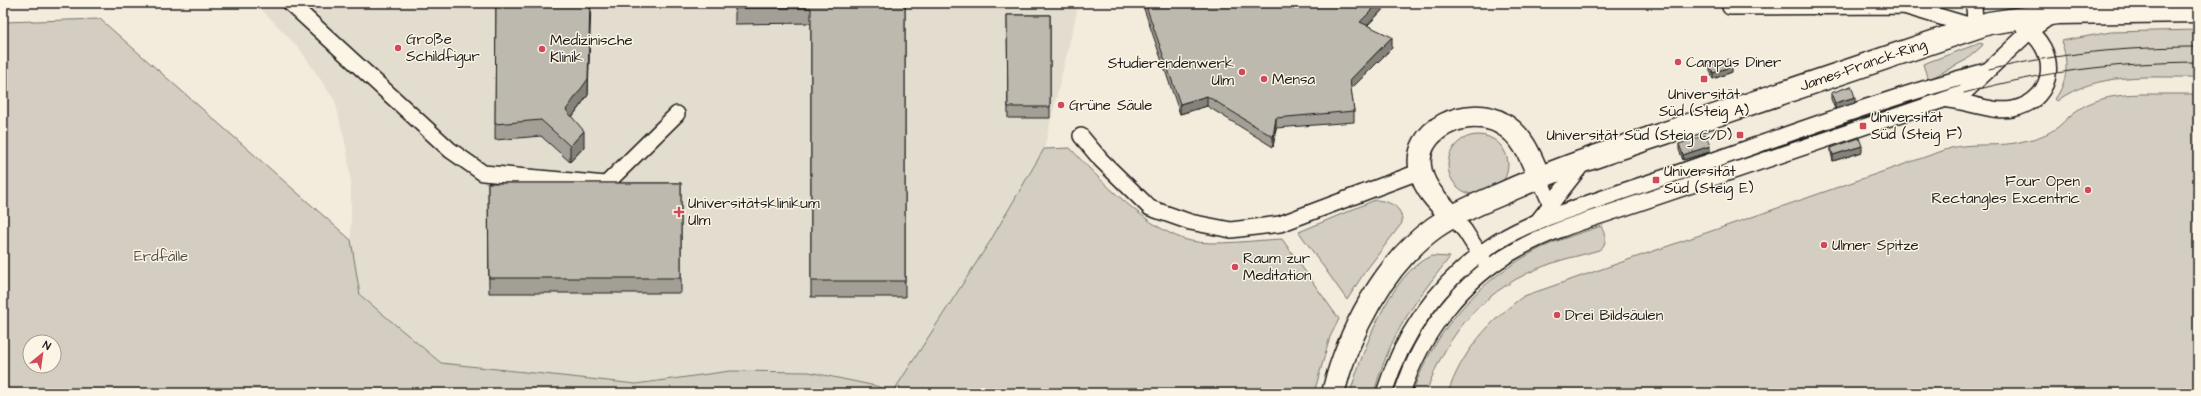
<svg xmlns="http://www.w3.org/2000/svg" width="2201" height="396" viewBox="0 0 2201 396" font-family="'Architects Daughter',sans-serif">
<rect width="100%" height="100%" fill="#f3ecdd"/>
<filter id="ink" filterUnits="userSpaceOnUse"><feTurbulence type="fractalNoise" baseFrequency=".025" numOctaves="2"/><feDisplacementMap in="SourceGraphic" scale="8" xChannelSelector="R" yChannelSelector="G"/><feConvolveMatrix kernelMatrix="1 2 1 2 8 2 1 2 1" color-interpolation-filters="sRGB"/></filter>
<g filter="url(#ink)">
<!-- built -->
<path fill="#e3ddcf" d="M252,3H1079L1044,149L989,243L893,392L876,386L809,372L730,371L636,384L441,363L360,295L351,240V184L347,151L335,101L299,48L261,9Z"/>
<!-- green -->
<g fill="#d3cec1" stroke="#78756e" fill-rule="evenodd">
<path d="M100,19L351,240L360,295L441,363L636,384L730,371L809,372L876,386L893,392L989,243L1044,149L1070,148C1097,177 1151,233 1191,241C1215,246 1256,240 1282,239L1339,319L1330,337L1314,393H3V22ZM30,342H54V366H30Z"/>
<path d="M2198,30V77C2150,78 2097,71 2057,101L2055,99C2068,81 2069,62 2061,41L2111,32Z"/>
<path d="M1980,43L1983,44L1982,46L1966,60L1928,80L1923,64Z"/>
<path d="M2141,94H2198V393H1448C1461,353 1490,320 1524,296L1951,148C1975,142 2000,148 2024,141C2035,139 2049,134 2058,127C2065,121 2071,114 2079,109C2098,97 2119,95 2141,94Z"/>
<circle cx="1478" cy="165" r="30"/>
<path d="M1375,200C1390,201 1403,207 1402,223L1364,273L1347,300L1299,232Z"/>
<path d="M1601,226C1605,235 1609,243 1599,250C1583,255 1566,258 1550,264C1487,286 1447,331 1426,393H1412C1436,328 1479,279 1541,248C1560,239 1581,233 1601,226Z"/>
<path d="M1431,256L1450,257C1413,304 1390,334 1374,393H1350C1362,353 1390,273 1431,256Z"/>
</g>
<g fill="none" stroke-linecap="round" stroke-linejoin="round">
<!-- lane casing -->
<g stroke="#1c1c1c" stroke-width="18">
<g id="lane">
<path d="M290,3L450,150L483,173L606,184L677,114"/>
<path d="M1729,3L1730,7L1904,6L1975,27L1974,3"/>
<path d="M1949,100C1970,102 1993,113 2013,109C2058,99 2059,48 2023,27"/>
<path d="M1081,136L1101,160L1150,208L1190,222L1231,230L1280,224L1421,171"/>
<path d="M1539,177L1551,205"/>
<path d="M1452,216L1465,231L1484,261"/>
<path d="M1537,222L1584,162"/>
<path d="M1384,393C1403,333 1436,285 1488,248C1513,230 1543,219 1572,209C1607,196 1642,185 1677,173C1779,138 1881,99 1986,71"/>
<path d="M1402,393C1422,333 1462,279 1518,249C1546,233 1578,223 1609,213L1964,93L2030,31L2051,16"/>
</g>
</g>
<!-- street casing -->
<g stroke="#1c1c1c" stroke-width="25">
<g id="street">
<path d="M1708,118L1989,23L2057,13L2198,11"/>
<path d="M1452,216C1440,204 1425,190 1421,172C1410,128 1469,105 1501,123C1522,134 1531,157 1539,177"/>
<path d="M1333,393C1348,333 1383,265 1434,228C1454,214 1477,204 1499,195C1564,165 1633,144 1701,121"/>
</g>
</g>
<!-- lane -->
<use href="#lane" stroke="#fcf5e5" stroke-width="15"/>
<!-- street -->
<use href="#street" stroke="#fcf5e5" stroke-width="22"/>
<!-- tram -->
<g stroke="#1c1c1c" stroke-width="1">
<path d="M1989,70C2058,53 2127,47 2198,47"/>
<path d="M1964,93C2046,71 2113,63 2198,62"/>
</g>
</g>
<!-- wall -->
<g fill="#a39f96" stroke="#1c1c1c">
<path d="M496,3H591L588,95L572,117L584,147L570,162L541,136L495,140Z"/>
<path d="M735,3H905V297H811V23L735,24Z"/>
<path d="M1142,3H1389L1367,26L1392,48L1351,89L1354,111V122L1276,128L1273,147L1207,106L1180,114Z"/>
<path d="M1007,15H1050V118H1008Z"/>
<path d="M1710,65L1732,72L1713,79L1710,71Z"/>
<path d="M1831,93L1855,103L1835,109L1831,99Z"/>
<path d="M1679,144L1710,152L1683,160L1679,150Z"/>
<path d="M1831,148L1862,152L1833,161L1831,153Z"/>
<path d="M488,183H681V293H489Z"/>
</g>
<!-- shaded-wall -->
<g fill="#85827a" stroke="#1c1c1c">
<path d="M590,3L588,95L566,125V110Z"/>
<path d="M1379,3H1389L1360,33V22Z"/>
<path d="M1392,37V48L1350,90V80Z"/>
<path d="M1732,66V72L1713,79V73Z"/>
<path d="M1207,96V106L1180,114V104Z"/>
<path d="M1855,97V103L1835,109V103Z"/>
<path d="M1276,118V128L1273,147V137Z"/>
<path d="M584,131V147L570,162V146Z"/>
<path d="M1710,146V152L1683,160V155Z"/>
<path d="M1862,146V152L1833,161V155Z"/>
</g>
<!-- building -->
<g fill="#beb9ae" stroke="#1c1c1c">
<path d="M496,3H590L588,79L566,110L584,131L570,146L541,120L495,124Z"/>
<path d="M735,3H905V281H811V8H735Z"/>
<path d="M1145,3H1379L1360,22L1392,37L1350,80L1354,111L1276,118L1273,137L1207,96L1180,104Z"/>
<path d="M1007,15H1050V107H1008Z"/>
<path d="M1729,59L1732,66L1713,73L1710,65Z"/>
<path d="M1851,86L1855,97L1835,103L1831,93Z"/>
<path d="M1706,135L1710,146L1683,155L1679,144Z"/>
<path d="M1859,138L1862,146L1833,155L1831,148Z"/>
<path d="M488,183H681V278H489Z"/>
</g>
</g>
<!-- markers -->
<g fill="#d1495b" stroke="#fcf5e5" stroke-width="1.5">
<circle cx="398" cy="48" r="4"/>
<circle cx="542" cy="49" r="4"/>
<circle cx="1678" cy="62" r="4"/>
<circle cx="1242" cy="72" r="4"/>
<circle cx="1264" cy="79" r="4"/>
<rect x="1700" y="75" width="8" height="8" rx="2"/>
<circle cx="1061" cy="105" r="4"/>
<rect x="1859" y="122" width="8" height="8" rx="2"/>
<rect x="1736" y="131" width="8" height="8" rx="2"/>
<rect x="1652" y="176" width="8" height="8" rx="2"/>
<circle cx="2088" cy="190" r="4"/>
<path d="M677 206h4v4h4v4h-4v4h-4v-4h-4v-4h4z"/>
<circle cx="1824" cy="245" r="4"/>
<circle cx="1235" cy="267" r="4"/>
<circle cx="1557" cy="315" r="4"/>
</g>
<g text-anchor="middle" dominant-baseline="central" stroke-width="3" stroke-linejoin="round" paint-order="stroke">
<!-- poi labels -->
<g font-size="15" fill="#1c1c1c" stroke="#fcf5e5" text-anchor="start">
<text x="406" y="39">Große<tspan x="406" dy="17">Schildfigur</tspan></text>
<text x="550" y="40">Medizinische<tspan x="550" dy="17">Klinik</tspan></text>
<text x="1686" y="62">Campus Diner</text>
<text x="1234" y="63" text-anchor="end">Studierendenwerk<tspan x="1234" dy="17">Ulm</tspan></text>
<text x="1272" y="79">Mensa</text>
<text x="1704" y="94" text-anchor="middle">Universität<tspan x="1704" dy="17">Süd (Steig A)</tspan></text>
<text x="1069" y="105">Grüne Säule</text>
<text x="1871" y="117">Universität<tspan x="1871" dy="17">Süd (Steig F)</tspan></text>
<text x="1732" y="135" text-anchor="end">Universität Süd (Steig C/D)</text>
<text x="1664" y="171">Universität<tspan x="1664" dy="17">Süd (Steig E)</tspan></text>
<text x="2080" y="181" text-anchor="end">Four Open<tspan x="2080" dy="17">Rectangles Excentric</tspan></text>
<text x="688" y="203">Universitätsklinikum<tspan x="688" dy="17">Ulm</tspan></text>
<text x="1832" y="245">Ulmer Spitze</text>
<text x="1243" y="258">Raum zur<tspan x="1243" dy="17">Meditation</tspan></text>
<text x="1565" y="315">Drei Bildsäulen</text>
</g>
<!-- street labels -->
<g font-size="15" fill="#1c1c1c" stroke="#fcf5e5">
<text transform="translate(1863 65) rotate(-19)">James-Franck-Ring</text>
</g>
<!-- park labels -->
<g font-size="15" fill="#53514e" stroke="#fcf5e5">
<text x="161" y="256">Erdfälle</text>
</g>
</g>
<!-- margin -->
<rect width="2201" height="396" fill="none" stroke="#fcf5e5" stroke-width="16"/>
<rect x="8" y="8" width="2185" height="380" fill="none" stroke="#1c1c1c" stroke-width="1.5" filter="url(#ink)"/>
<!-- north arrow -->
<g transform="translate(42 354) rotate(29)"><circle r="19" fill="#fcf5e5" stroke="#a29e95"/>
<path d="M0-3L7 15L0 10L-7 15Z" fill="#d1495b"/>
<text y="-6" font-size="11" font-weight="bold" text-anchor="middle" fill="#1c1c1c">N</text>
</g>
</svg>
